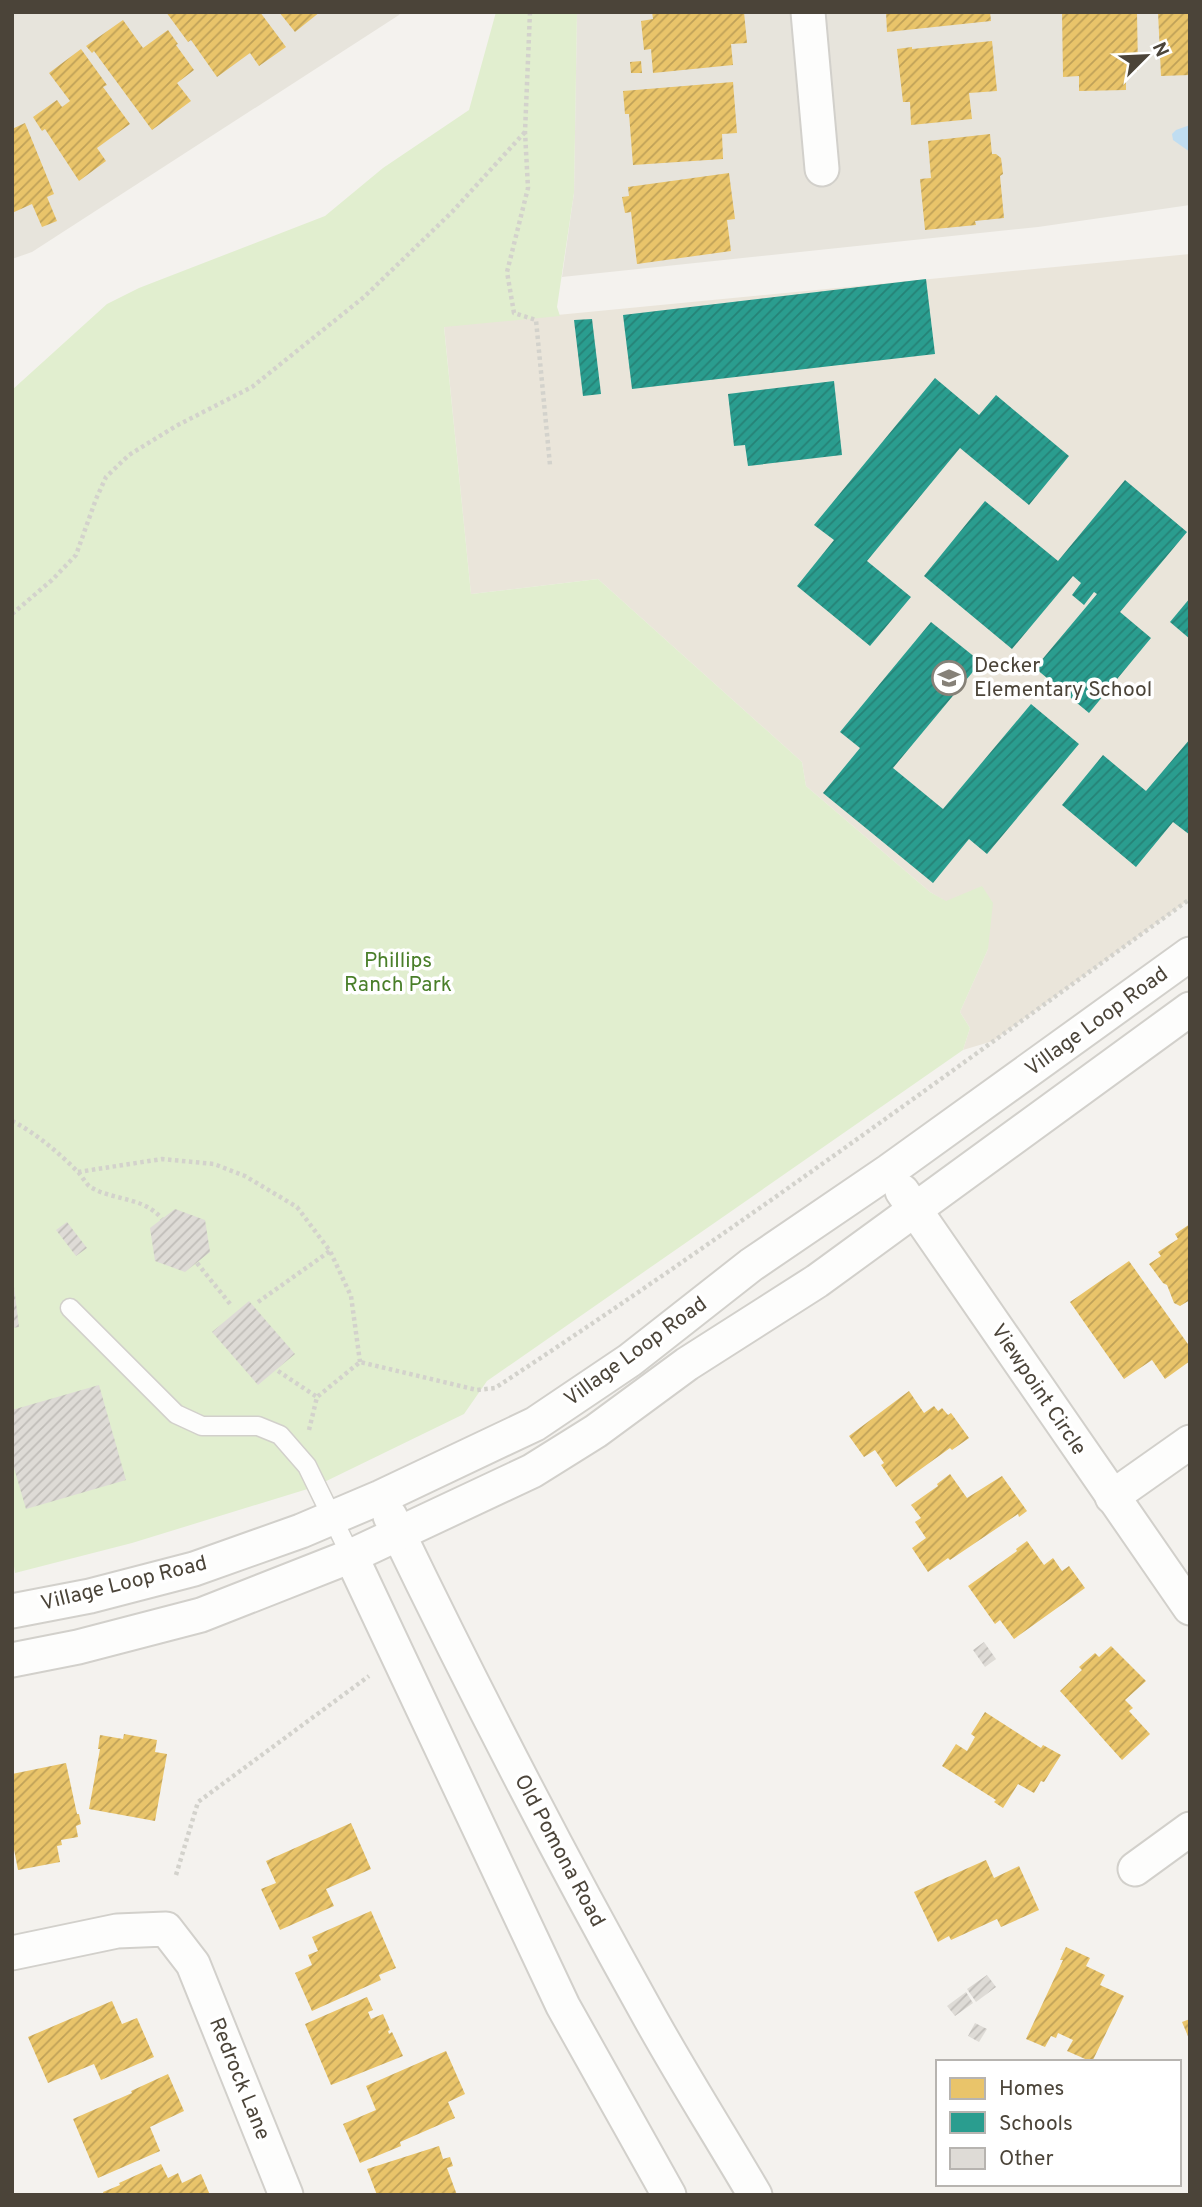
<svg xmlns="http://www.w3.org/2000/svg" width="1202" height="2207" viewBox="0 0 1202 2207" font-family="Overpass,sans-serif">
<defs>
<pattern id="homes-hatch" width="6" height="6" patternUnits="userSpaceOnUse" patternTransform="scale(1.75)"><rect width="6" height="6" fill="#e9c46a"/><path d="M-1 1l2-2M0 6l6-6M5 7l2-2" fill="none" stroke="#bfa158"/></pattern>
<pattern id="schools-hatch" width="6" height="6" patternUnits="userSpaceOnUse" patternTransform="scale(1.75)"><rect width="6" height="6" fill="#2a9d8f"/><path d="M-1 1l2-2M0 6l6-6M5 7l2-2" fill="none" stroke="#268276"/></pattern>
<pattern id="building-hatch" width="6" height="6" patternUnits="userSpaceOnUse" patternTransform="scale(1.75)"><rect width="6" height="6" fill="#dedbd6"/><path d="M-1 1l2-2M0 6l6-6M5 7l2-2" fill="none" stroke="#c0bdb8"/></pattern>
</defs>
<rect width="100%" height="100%" fill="#f4f2ee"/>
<!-- residential -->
<g fill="#e7e4dc">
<path d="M12,12H401L399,15L32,252L12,259Z"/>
<path d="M577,12H1190V205L1038,227L562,277L574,193Z"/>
</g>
<!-- education -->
<path fill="#eae5da" d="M1190,254V899L993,1041L963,1050L970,1028L960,1012L988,949L945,901L930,892L806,786L802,762L598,579L471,594L444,326Z"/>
<!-- park -->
<path fill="#e1eecf" d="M496,12H577L574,193L557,307L560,316L444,327L471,594L598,579L802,762L806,786L930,892L946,901L982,886L993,903L988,949L960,1012L970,1028L963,1050L487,1381L464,1414L314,1487L132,1543L15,1573L12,1553V390L107,304L139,288L325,216L383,168L469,110Z"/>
<!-- water -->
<path fill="#c0ddf1" d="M1190,125V152L1173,140L1172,134L1176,130Z"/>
<!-- homes -->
<g fill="url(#homes-hatch)">
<path d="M166,12H260L286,47L259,66L250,53L217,77L191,40L188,42Z"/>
<path d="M279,12H320L295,32Z"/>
<path d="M652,12H744L747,43L731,44L733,65L653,73L651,49L644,50L641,21L653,19Z"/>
<path d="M886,12H990L991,21L887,32Z"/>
<path d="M1062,12H1137L1138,71H1126V90L1079,91V76L1063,77Z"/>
<path d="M1158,12H1190V75L1161,76Z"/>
<path d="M123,20L143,48L168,30L178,44L176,45L194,70L177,83L191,101L152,130L94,51L92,53L86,46Z"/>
<path d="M992,41L997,91L969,93L972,119L911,125L910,102H903L897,49L912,47V49Z"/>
<path d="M81,49L107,85L103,87L130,124L97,148L106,161L79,181L45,129L42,131L33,117L57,100L62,107L70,101L49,73Z"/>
<path d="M641,61L642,73H631L630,62Z"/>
<path d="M733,82L737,133L722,134L723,159L633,165L629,114H625L623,91Z"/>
<path d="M25,123L54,194L47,197L57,221L42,227L32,204L12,213V129Z"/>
<path d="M990,134L992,154H996L1001,158L1003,174L1000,176L1004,218L975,221L976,225L925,230L920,179L931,178L928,141Z"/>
<path d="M729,173L735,219L727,220L731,251L637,264L631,212L625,213L622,197L629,196L628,187Z"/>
<path d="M1190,1224V1300L1180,1306L1174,1303L1167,1285L1163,1283L1149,1264L1161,1256L1158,1252L1178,1239L1175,1234Z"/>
<path d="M1129,1261L1190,1347V1361L1165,1379L1152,1360L1124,1379L1070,1302Z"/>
<path d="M909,1391L924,1413L934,1406L938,1411L942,1408L948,1415L951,1413L969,1438L952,1450L950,1448L896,1487L881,1465L884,1463L875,1450L864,1457L849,1436Z"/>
<path d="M950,1474L967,1498L1002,1476L1027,1511L1019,1517L1018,1514L950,1560L948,1558L928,1572L912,1548L926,1538L915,1522L921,1518L911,1505L938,1486L937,1484Z"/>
<path d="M1027,1541L1044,1565L1053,1558L1062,1571L1069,1566L1085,1588L1014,1639L1000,1620L995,1624L968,1586L1017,1551L1016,1549Z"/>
<path d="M1111,1646L1146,1681L1125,1700L1133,1708L1129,1711L1150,1734L1122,1760L1060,1691L1082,1670L1079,1667L1095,1653L1099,1657Z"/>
<path d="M985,1712L1041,1748L1043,1745L1061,1755L1044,1782L1041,1781L1034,1793L1018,1784L1003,1808L994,1802L996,1800L942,1766L956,1744L967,1751L975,1737L971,1734Z"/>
<path d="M124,1734L157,1740L155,1752L167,1754L155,1821L89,1809L100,1749H98L100,1735L123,1739Z"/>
<path d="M66,1763L77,1814H79L81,1824L76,1826L78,1837L61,1840L62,1845L57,1846L60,1862L18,1870L12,1839V1774Z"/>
<path d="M351,1823L371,1869L326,1889L334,1906L280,1930L261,1889L276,1883L266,1861Z"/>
<path d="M986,1860L994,1878L1019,1866L1039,1910L1001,1927L997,1919L951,1940L949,1936L938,1942L914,1892Z"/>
<path d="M371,1911L396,1968L379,1975L381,1980L312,2011L295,1973L312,1965L308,1955L318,1951L312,1937Z"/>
<path d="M1066,1947L1090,1958L1086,1966L1105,1975L1100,1985L1124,1996L1092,2062L1067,2051L1073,2040L1058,2033L1056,2038L1051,2036L1045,2047L1026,2039L1063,1960H1060Z"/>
<path d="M367,1997L373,2010L368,2012L371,2019L383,2014L390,2030L388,2031L389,2034L392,2032L403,2056L331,2085L305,2024Z"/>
<path d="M112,2001L122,2024L137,2018L154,2057L101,2080L94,2064L48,2083L28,2037Z"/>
<path d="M1190,2019V2041L1182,2022Z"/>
<path d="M446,2051L465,2094L448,2102L455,2118L400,2142L401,2146L360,2163L343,2124L376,2110L366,2086Z"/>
<path d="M168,2074L184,2111L150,2127L160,2151L98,2178L73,2119L132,2093L131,2091Z"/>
<path d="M439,2146L443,2159L450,2157L453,2166L447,2168L457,2195H377L367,2169Z"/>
<path d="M161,2164L168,2178L178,2173L182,2183L201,2174L210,2195H104L103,2192L120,2185L119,2183Z"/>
</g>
<!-- schools -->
<g fill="url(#schools-hatch)">
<path d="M926,279L935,354L632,389L623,315Z"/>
<path d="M592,319L601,394L583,396L574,320Z"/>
<path d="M935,378L979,415L996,395L1069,456L1029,505L960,448L867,561L911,597L870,646L797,586L834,540L814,525Z"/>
<path d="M834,381L842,455L748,466L745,445L734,446L728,394Z"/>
<path d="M1125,480L1187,532L1120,612L1151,638L1089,713L1035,668L1097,594L1094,592L1084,605L1072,595L1081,583L1073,576L1012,649L924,576L985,501L1058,561Z"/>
<path d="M1190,598V639L1170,622Z"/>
<path d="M931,622L981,662L893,768L943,809L1031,704L1079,744L987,854L969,839L933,883L823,793L860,748L840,732Z"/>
<path d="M1190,739V835L1173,822L1136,867L1062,805L1103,755L1146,791Z"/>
</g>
<!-- building -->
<g fill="url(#building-hatch)">
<path d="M175,1209L205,1220L210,1252L185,1272L155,1261L150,1228Z"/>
<path d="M67,1222L87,1248L76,1256L56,1230Z"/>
<path d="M14,1287L19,1327L12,1328V1288Z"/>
<path d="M249,1301L295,1354L258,1385L212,1332Z"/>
<path d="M99,1385L126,1480L26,1509L12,1461V1410Z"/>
<path d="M984,1642L996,1659L985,1667L973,1650Z"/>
<path d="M987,1975L996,1987L976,2002L967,1989Z"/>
<path d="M966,1992L973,2003L955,2016L947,2006Z"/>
<path d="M975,2023L987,2029L979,2042L968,2036Z"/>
</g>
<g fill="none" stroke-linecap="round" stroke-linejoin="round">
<!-- lane casing -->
<g stroke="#d2d0cb" stroke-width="21">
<path id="lane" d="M70,1308L176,1414L202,1426H258L280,1435L307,1466L351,1556"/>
</g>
<!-- street casing -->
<g stroke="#d2d0cb" stroke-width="37">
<g id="street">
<path d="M808,12L822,169"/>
<path d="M902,1191L1190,1608"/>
<path d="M1112,1497L1190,1442"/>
<path d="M390,1516C470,1682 554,1846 644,2007C679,2071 718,2132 755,2195"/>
<path d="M351,1556L563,2006L669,2195"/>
<path d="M12,1611L90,1596L194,1569L301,1531L381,1497L535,1424L630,1360L751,1265L889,1171L1190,954"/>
<path d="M12,1660L78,1647L201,1615L351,1556L532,1471L596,1431L687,1364L817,1281L1190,1009"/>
<path d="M1135,1869L1190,1829"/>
<path d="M12,1953L117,1931L166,1929L193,1964L286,2195"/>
</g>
</g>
<!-- path -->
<g stroke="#d3d2cc" stroke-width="4.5" stroke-dasharray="3.5 3.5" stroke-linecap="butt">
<path d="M530,12L525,132L528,188L507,272L514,313L536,320L550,465"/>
<path d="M12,614L52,580L76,555L96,499L106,477L129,455L176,426L252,387L364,297L452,212L525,132"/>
<path d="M12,1121C36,1133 59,1153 78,1172C83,1177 86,1185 92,1188C116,1201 144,1197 162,1219"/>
<path d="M78,1172L162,1159L214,1164L245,1176L297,1207L330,1251L351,1296L360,1362"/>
<path d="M197,1263L231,1305"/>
<path d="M258,1302L330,1251"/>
<path d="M278,1371L317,1397"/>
<path d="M309,1430L317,1397L360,1362L477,1390L495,1388C732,1233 960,1065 1190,899"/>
<path d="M176,1875L198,1802L369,1676"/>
</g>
<!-- lane -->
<use href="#lane" stroke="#fdfdfc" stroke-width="18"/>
<!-- street -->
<use href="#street" stroke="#fdfdfc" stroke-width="33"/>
</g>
<!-- icons -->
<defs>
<g id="school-ring" transform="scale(1.75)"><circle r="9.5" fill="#fff" stroke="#868178" stroke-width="1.5"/><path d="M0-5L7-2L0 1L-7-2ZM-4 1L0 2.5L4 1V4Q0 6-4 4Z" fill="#868178"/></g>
</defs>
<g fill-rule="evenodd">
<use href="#school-ring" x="949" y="678"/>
</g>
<g text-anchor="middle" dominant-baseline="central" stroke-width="7" stroke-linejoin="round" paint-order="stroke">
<!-- poi labels -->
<g font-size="21" fill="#4b4439" stroke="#fff" text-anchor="start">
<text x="974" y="666">Decker<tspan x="974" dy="24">Elementary School</tspan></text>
</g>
<!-- park labels -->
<g font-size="21" fill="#4a7f2a" stroke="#fff">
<text x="398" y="961">Phillips<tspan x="398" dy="24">Ranch Park</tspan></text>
</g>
<!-- street labels -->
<g font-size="21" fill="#4b4439" stroke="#fff">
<text transform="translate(1097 1022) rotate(-36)">Village Loop Road</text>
<text transform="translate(636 1352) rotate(-36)">Village Loop Road</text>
<text transform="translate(1038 1390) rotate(56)">Viewpoint Circle</text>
<text transform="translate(124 1584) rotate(-14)">Village Loop Road</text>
<text transform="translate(559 1851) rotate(62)">Old Pomona Road</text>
<text transform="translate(239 2079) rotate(68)">Redrock Lane</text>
</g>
</g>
<!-- border -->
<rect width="1202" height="2207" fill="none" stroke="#4b4439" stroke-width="28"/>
<!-- legend -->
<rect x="936" y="2060" width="245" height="126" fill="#ffffff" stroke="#b7b4b0" stroke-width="2"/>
<rect x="950" y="2078" width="35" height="21" fill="#e9c46a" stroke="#b7b4b0" stroke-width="2"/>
<text x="999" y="2095" font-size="21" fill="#4b4439">Homes</text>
<rect x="950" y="2112" width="35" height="21" fill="#2a9d8f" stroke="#b7b4b0" stroke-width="2"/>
<text x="999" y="2130" font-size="21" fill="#4b4439">Schools</text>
<rect x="950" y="2148" width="35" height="21" fill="#dedbd6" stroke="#b7b4b0" stroke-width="2"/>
<text x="999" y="2165" font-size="21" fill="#4b4439">Other</text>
<!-- north arrow -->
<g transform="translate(1146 56) rotate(66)" stroke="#ffffff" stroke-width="5" paint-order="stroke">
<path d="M0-5L12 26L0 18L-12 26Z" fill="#4b4439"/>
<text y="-10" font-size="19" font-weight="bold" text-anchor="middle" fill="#4b4439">N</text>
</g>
</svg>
